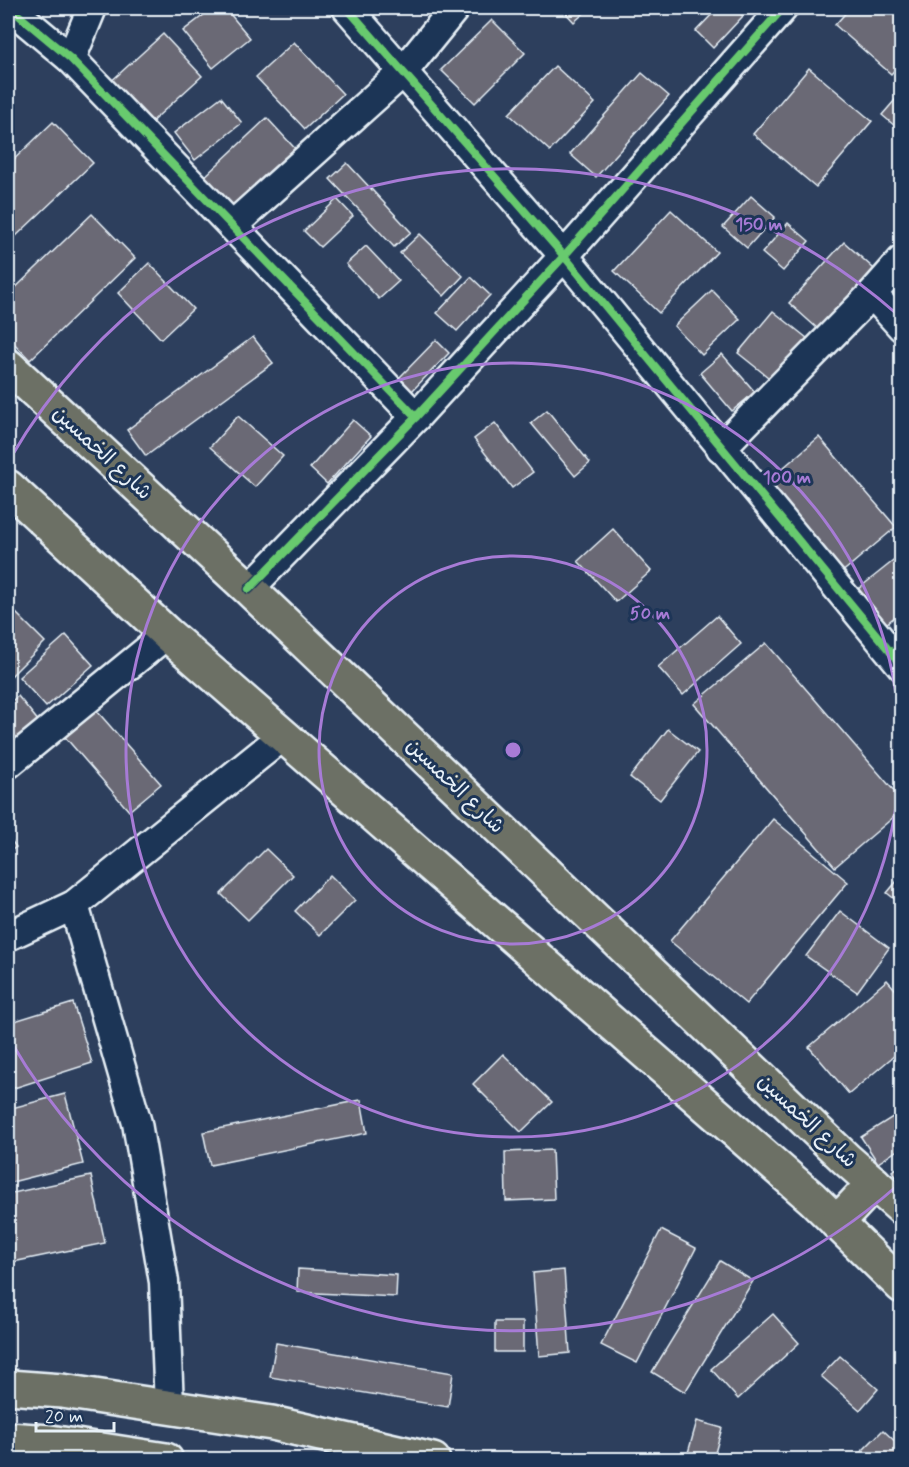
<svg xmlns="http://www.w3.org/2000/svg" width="909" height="1467" viewBox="0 0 909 1467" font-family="Mynerve,'Playpen Sans Arabic',sans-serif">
<rect width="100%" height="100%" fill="#2d3f5d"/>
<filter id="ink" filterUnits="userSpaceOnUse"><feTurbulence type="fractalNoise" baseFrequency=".0167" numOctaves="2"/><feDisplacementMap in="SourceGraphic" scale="12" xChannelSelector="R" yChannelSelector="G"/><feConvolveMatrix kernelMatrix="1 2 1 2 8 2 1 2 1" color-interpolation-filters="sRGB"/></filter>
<g filter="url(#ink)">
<!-- building -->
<g fill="#6b6975" stroke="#e8f1f8" stroke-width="1.5">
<path d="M213,8H225L250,38L213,68L183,31Z"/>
<path d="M566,8H590L574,22L563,10Z"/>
<path d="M718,8H734L743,16L713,48L696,31Z"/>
<path d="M850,8H898L902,11V62L891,74L835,25Z"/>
<path d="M492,20L525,53L475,103L441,70Z"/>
<path d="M163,34L202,76L146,127L107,85Z"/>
<path d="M294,42L343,94L305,129L256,77Z"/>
<path d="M555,66L595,103L550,151L509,114Z"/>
<path d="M809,68L872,121L816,187L753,134Z"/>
<path d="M642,73L669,96L596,177L570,154Z"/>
<path d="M902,92V132L882,115Z"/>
<path d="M221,97L242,123L195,160L174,133Z"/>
<path d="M267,118L301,155L236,216L201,180Z"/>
<path d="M53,122L93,163L14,238L8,231V165Z"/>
<path d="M347,163L411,232L394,247L330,179Z"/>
<path d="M751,196L775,217L747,248L723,227Z"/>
<path d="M337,199L353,216L320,247L304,231Z"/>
<path d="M671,210L717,252L659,313L614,271Z"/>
<path d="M92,214L135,258L30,360L8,337V295Z"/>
<path d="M788,223L809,241L783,271L762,253Z"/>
<path d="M420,234L463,276L444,296L400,253Z"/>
<path d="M844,242L882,276L827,337L789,303Z"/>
<path d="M366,246L399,281L379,299L346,264Z"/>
<path d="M149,263L193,309L161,339L118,293Z"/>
<path d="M471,277L490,295L457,331L437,313Z"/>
<path d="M712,290L740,319L702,355L674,326Z"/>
<path d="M773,311L817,346L783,389L738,353Z"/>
<path d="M253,337L273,363L146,456L127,430Z"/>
<path d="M436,340L449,353L412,391L399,378Z"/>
<path d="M722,354L755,392L732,411L700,373Z"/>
<path d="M547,410L590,463L575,476L531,423Z"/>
<path d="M238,416L283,456L255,487L210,447Z"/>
<path d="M353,420L371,436L327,484L310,468Z"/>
<path d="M495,423L533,472L512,488L474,439Z"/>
<path d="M819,437L896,527L840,574L763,485Z"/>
<path d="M613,529L651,571L616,602L578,561Z"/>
<path d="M902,554V611L886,624L858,589Z"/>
<path d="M8,605L45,642L8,679Z"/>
<path d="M717,616L741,644L683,695L658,667Z"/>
<path d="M66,635L93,665L46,707L19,677Z"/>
<path d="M766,643L902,800V810L835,867L694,704Z"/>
<path d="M18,696L39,722L8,747V704Z"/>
<path d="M96,710L161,784L129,811L65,737Z"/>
<path d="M668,729L698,752L660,800L630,777Z"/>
<path d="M773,819L848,882L746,1004L670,941Z"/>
<path d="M8,836L16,847L8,853Z"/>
<path d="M266,849L293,875L248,920L221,894Z"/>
<path d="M330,875L355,900L320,935L295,911Z"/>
<path d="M902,875V903L901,904L887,893Z"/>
<path d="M840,911L889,948L857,992L806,956Z"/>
<path d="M887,980L902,997V1049L849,1094L809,1047Z"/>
<path d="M73,1003L92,1063L8,1090V1023Z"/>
<path d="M503,1054L552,1102L521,1132L473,1084Z"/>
<path d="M65,1094L83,1164L8,1183V1109Z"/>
<path d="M361,1100L367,1133L210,1165L203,1132Z"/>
<path d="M902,1111V1147L878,1163L861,1137Z"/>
<path d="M552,1150L554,1199L506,1201L505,1152Z"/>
<path d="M902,1165V1185L892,1171Z"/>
<path d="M91,1176L105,1243L8,1263V1194Z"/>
<path d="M661,1230L696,1248L637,1363L601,1345Z"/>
<path d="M720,1261L753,1281L685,1392L652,1372Z"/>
<path d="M298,1269L397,1275L396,1297L297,1292Z"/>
<path d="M564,1270L570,1353L539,1356L533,1273Z"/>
<path d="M773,1314L799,1343L738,1399L711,1369Z"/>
<rect x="495" y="1322" width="28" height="30"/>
<path d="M276,1343L453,1373L448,1407L270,1377Z"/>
<path d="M840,1356L878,1389L860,1410L821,1376Z"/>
<path d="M697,1421L722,1428L713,1460H686Z"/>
<path d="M883,1430L902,1448V1460H853Z"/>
</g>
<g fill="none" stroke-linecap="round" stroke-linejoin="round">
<!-- minor casing -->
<g stroke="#e8f1f8" stroke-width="33">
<g id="minor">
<path d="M10,8L71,59L416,417"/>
<path d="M347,8L564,256L902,666"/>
<path d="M71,59L92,8"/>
<path d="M232,226L403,72L455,8"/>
<path d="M872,294L902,327"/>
<path d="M721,448L872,294L902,260"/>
<path d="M249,589L416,417L564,256L783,8"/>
<path d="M8,764L167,634"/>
<path d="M74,905L137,1123L164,1282L169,1407"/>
<path d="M8,936L74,905L283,736"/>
</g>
</g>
<!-- major casing -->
<g stroke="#e8f1f8" stroke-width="38">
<g id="major">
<path d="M8,366L249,589L846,1159L902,1208"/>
<path d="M8,487L167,634L812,1198L902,1286"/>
<path d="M837,1223L874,1183"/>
<path d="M8,1387L62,1391L272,1423L433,1460"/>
<path d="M8,1439L50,1442L166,1460"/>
</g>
</g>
<!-- minor -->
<use href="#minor" stroke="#1d3557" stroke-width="28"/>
<!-- major -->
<use href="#major" stroke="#6c7065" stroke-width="33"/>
<!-- cycleway casing -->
<g stroke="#1d3557" stroke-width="11">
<g id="cycleway">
<path d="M10,8L71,59L416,417"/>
<path d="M347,8L564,256L902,666"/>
<path d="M249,589L416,417L564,256L783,8"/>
</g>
</g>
<!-- cycleway -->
<use href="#cycleway" stroke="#67ca6e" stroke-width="8"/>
</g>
</g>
<!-- distance rings -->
<g fill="none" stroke="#a77bd6" stroke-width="3">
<circle cx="513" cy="750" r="194"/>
<circle cx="513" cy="750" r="387"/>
<path d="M898 1185A581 581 0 0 1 10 1040M10 459A581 581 0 0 1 898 315"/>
</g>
<g text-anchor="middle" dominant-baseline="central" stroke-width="6" stroke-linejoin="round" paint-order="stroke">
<!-- street labels -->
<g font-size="21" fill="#e8f1f8" stroke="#1d3557">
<text transform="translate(102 453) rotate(43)">شارع الخمسين</text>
<text transform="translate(455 786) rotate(44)">شارع الخمسين</text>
<text transform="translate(807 1121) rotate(43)">شارع الخمسين</text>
</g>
</g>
<circle cx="513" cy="750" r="9" fill="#a77bd6" stroke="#1d3557" stroke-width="3"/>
<g font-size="18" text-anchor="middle" font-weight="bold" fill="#a77bd6" stroke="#1d3557" stroke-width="6" stroke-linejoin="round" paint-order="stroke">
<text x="759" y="230">150 m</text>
<text x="787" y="483">100 m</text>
<text x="650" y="619">50 m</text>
</g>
<!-- margin -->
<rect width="909" height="1467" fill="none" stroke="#1d3557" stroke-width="30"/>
<rect x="15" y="15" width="879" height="1437" fill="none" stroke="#e8f1f8" stroke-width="2" filter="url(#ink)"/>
<!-- scale -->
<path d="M36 1422v9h78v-9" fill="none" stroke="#e8f1f8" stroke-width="3"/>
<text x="45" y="1422" font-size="18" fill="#e8f1f8" stroke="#1d3557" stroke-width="4.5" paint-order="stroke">20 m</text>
</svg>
